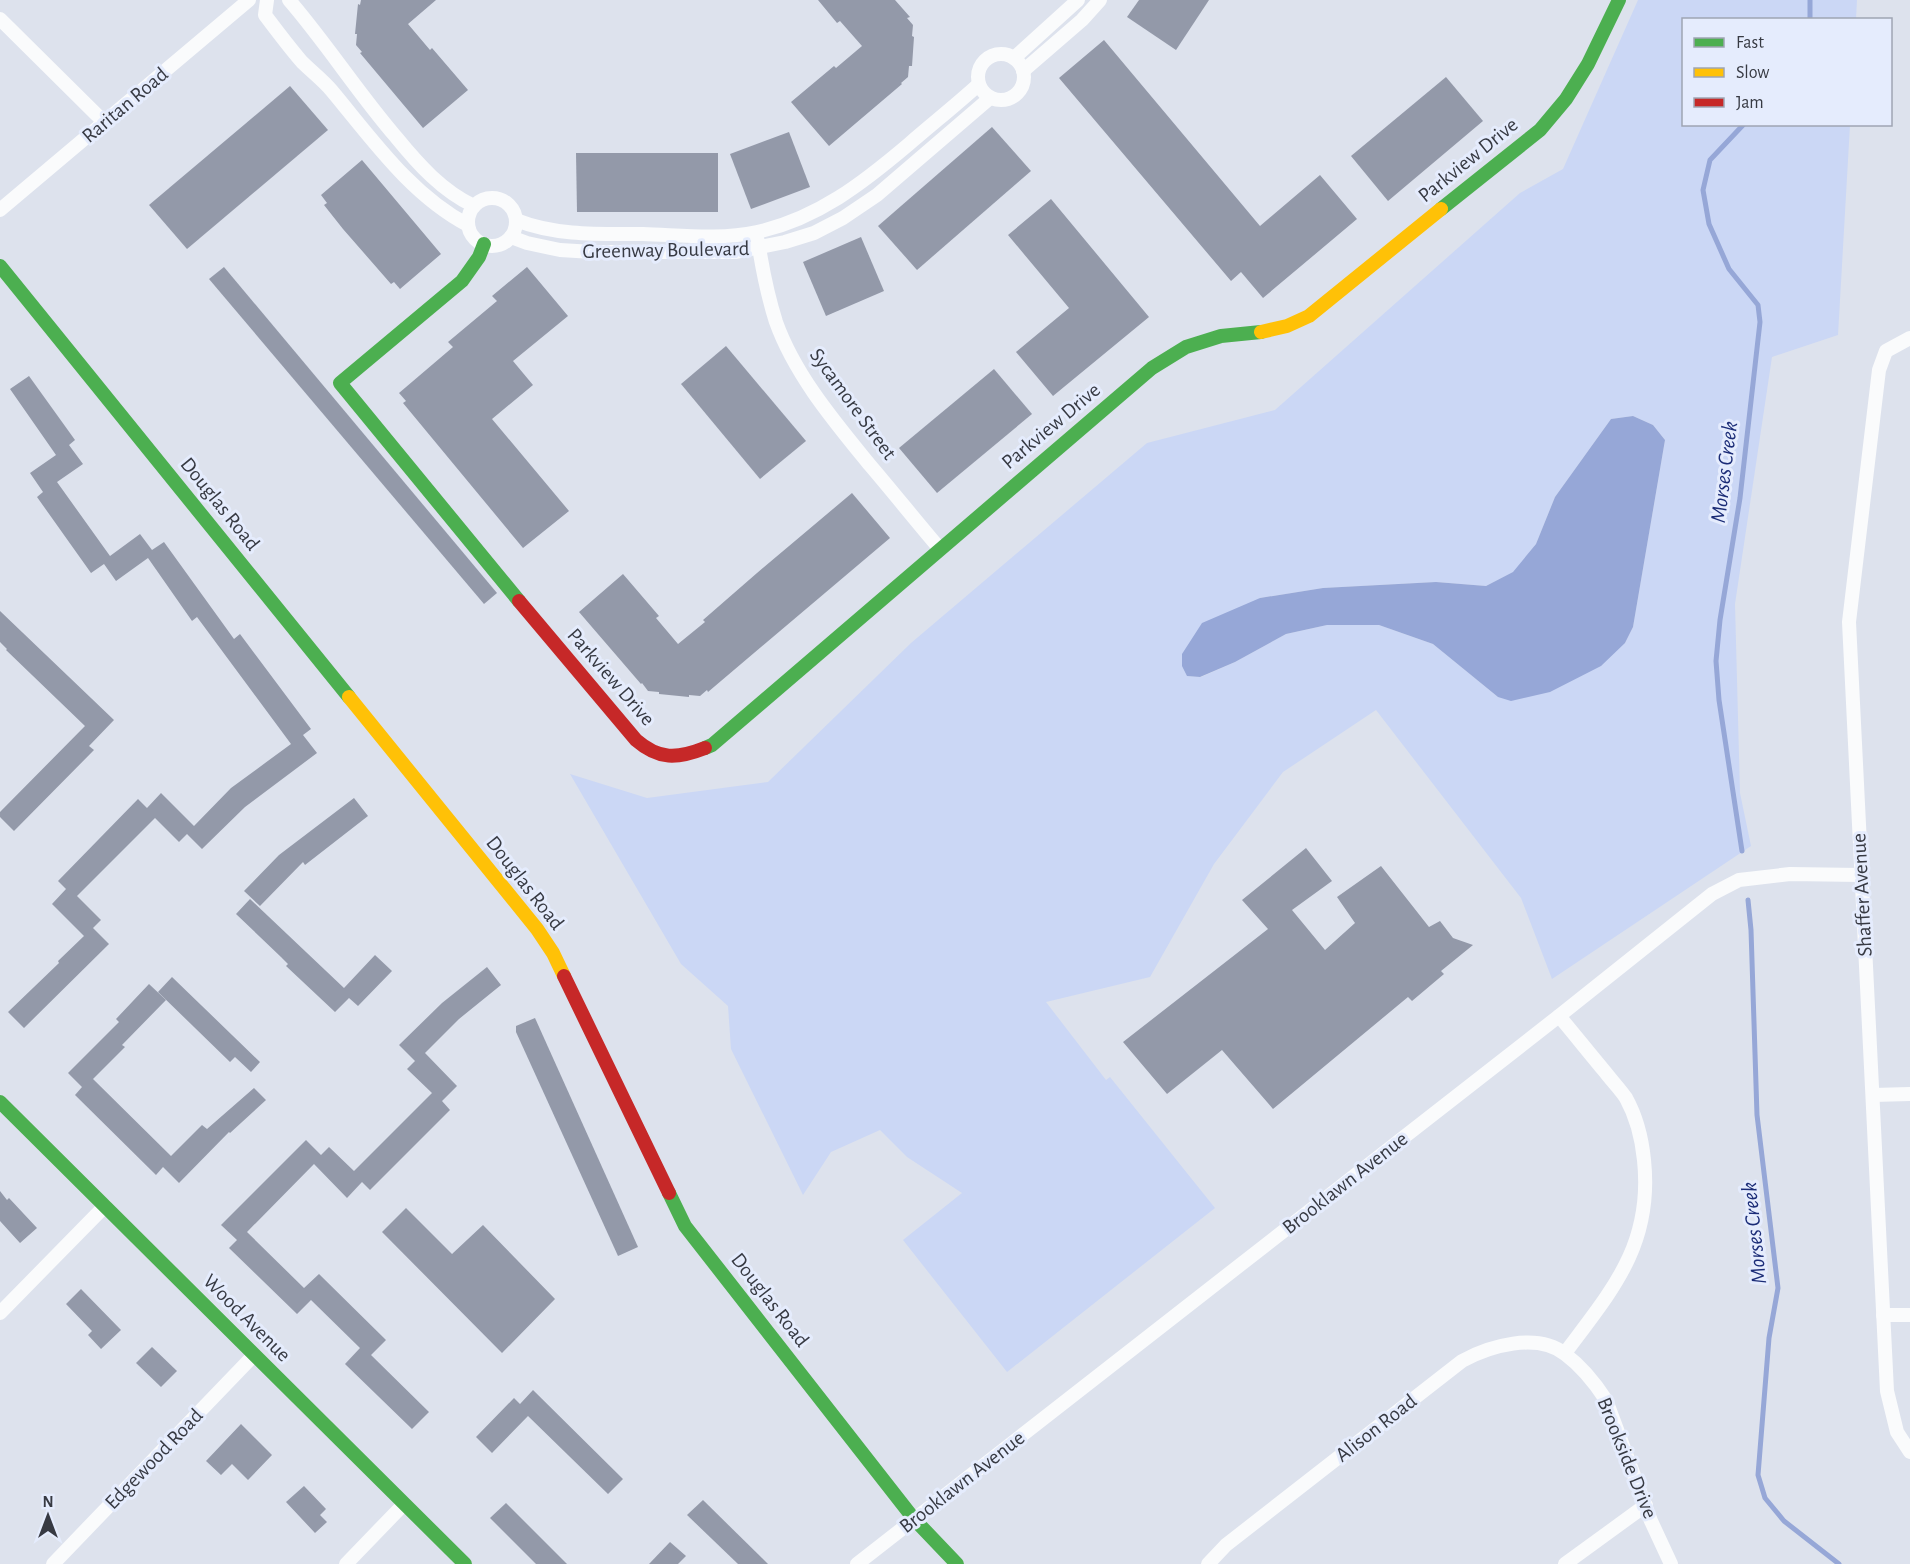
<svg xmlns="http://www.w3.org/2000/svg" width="1910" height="1564" viewBox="0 0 1910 1564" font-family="'Alegreya Sans',sans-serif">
<rect width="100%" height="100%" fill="#dde2ed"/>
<!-- green -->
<path fill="#cbd7f5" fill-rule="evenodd" d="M1638,0H1857L1856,19L1684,20V124L1850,125L1838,335L1772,357L1735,604L1740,793L1751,846L1552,979L1521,898L1376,710L1283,772L1214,864L1150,977L1046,1002L1106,1080L1110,1077L1215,1208L1007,1372L903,1240L962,1193L907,1157L880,1130L831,1152L803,1195L731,1049L728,1006L681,964L570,774L647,798L768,782L911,643L1147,443L1275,410L1520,193L1563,169ZM1633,416L1653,425L1665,440L1633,627L1625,643L1498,697L1433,644L1379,625H1327L1286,634L1235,662L1201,677L1187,676L1260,598L1323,588L1436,582L1486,586L1514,572L1536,544L1555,497L1611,419Z"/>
<!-- water -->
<path fill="#96a7d7" d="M1633,416L1653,425L1665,440L1633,627L1625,643L1601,666L1550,692L1511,701L1498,697L1433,644L1379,625H1327L1286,634L1235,662L1200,677L1187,676L1182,666V654L1202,623L1260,598L1323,588L1436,582L1486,586L1513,572L1536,544L1555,497L1611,419Z"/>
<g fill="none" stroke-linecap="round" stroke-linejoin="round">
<!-- stream -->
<g stroke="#96a7d7" stroke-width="5">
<path d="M1810,0V20"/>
<path d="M1742,851L1719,700L1716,661L1720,620L1740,498L1760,322L1758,305L1729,269L1709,224L1703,190L1710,160L1744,124"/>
<path d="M1748,900L1751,930L1757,1115L1778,1288L1769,1338L1758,1475L1765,1498L1784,1521L1839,1564"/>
</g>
</g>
<!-- building -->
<g fill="#9399a9">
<path d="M361,0H436L408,24L430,50L432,48L468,90L423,128L360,53L362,52L356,45L357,34H355L358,4L360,5Z"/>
<path d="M818,0H895L910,17L907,18L913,25L912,36L914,37L912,66H909L908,77L901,83L902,84L829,146L791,102L834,66L836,68L862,46L840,21L837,23Z"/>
<path d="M1139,0H1209L1176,50L1127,17Z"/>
<path d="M1104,40L1260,226L1320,175L1357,219L1263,298L1241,272L1231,281L1059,78Z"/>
<path d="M1446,77L1483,121L1388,201L1351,156Z"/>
<path d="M290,86L328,130L187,249L149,205Z"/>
<path d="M992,127L1031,171L917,270L878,226Z"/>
<path d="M789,132L810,187L751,209L730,154Z"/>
<path d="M576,153H718V212H577Z"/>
<path d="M362,160L441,254L400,289L394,282L391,284L343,229L324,205L327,203L321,195Z"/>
<path d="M1051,199L1149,317L1053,396L1016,352L1069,308L1008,235Z"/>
<path d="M861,237L884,291L826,316L803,262Z"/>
<path d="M224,267L497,593L484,604L209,279Z"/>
<path d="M527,267L568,316L513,361L533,385L492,419L569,511L523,548L403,403L406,401L399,393L453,347L448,342L497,301L492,296Z"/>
<path d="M726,346L806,441L760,479L681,384Z"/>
<path d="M994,369L1032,414L937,493L899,448Z"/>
<path d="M29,376L75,440L69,445L83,464L57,482L110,556L140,534L152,550L164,542L234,639L240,634L311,729L303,735L317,753L245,807L202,849L187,834L179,842L155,818L77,896L101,920L93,928L109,944L24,1028L8,1012L59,963L58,961L84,936L52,904L66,889L58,881L138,799L147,808L161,793L194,826L231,788L291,744L197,617L192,621L148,558L116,581L104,564L91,573L37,497L43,492L30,473L56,455L10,389Z"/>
<path d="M852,493L890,538L708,692L707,690L700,696L689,695V697L659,694V692L648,691L642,683L641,684L579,612L623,574L659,616L656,618L678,644L705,622L703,620L757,573Z"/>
<path d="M0,611L114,720L89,746L94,750L14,831L0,817V812L85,726L6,650L7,649L0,642Z"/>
<path d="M354,798L368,816L305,865L303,862L260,906L244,891L279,855Z"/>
<path d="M1306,848L1332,881L1292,910L1325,950L1355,923L1337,897L1381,866L1429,927L1440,921L1453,938L1473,945L1441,971L1444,974L1412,1001L1408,997L1273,1109L1222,1050L1167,1094L1123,1042L1268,929L1242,900Z"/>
<path d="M250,899L344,988L375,955L392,971L358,1006L349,998L335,1012L286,966L288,964L281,957L236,914Z"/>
<path d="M487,967L501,985L459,1019L425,1053L457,1086L442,1101L450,1110L370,1190L362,1182L347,1198L314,1164L247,1232L304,1288L319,1274L386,1340L371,1355L429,1412L412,1429L345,1364L360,1348L311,1300L297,1314L229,1248L237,1240L221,1225L306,1140L321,1155L329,1147L354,1171L432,1093L407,1069L415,1061L399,1045L442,1003Z"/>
<path d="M172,977L260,1062L251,1072L235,1057L230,1062L158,992Z"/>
<path d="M149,984L166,1000L122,1045L125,1047L93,1079L171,1156L202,1125L207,1129L254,1088L266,1100L230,1133L229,1132L179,1183L163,1167L156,1175L75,1095L82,1087L68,1073L119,1022L116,1019Z"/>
<path d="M535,1018L638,1247L618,1256L516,1032V1026Z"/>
<path d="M0,1191L7,1200L9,1198L37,1228L20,1243L0,1221Z"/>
<path d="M406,1208L452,1254L483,1225L555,1299L502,1353L382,1232Z"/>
<path d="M81,1289L121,1330L101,1349L88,1335L92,1331L66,1304Z"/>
<path d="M152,1347L177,1371L161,1387L136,1363Z"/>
<path d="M533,1390L623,1479L608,1494L528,1416L492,1453L476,1437L514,1398L520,1404Z"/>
<path d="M241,1424L272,1455L248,1480L232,1464L221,1475L206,1461Z"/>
<path d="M304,1486L326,1509L320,1515L327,1522L315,1533L286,1502Z"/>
<path d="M703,1500L768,1564H738L687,1515Z"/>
<path d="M506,1503L567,1564H536L490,1518Z"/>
<path d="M670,1542L686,1556L678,1564H649Z"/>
</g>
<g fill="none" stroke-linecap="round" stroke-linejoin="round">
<!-- street -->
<g stroke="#fafbfc" stroke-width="14">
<path d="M267,0L265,15C277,31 289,47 302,62C312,72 323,80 332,91C372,139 411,195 468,225"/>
<path d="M289,0C327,44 358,93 396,137C418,164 442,191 474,206"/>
<path d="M0,19L104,122"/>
<circle cx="1001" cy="77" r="23"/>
<path d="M1014,58L1078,0"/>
<path d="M1023,71L1082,20L1100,0"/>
<circle cx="492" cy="222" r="24"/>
<path d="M0,210L249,0"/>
<path d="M516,220C556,236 600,234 643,234C680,235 720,240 757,232C817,219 863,183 909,144C932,124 956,105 978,85"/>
<path d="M511,237L527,243L560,250L593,252H736L785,242L814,233L843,218L877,195L990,98"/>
<path d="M758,241C762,267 768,297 776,322C795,375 834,421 869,464C893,492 916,521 940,549"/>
<path d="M1910,338L1886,351L1879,370L1849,622L1887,1391L1897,1432L1910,1452"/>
<path d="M1559,1016C1575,1035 1590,1054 1606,1073C1612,1081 1620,1089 1626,1098C1636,1116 1642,1140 1644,1160C1653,1245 1612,1290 1565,1353"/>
<path d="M1873,1095L1910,1094"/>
<path d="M0,1313L105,1206"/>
<path d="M1883,1315H1910"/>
<path d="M53,1564L254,1355"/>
<path d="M346,1564L404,1504"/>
<path d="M857,1564L1559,1016L1712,894L1739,880L1790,874L1860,875"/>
<path d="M1208,1564L1226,1545L1462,1361C1489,1346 1537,1332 1565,1354C1581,1366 1595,1383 1606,1400L1651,1521L1671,1564"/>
<path d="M1565,1564L1646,1505"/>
</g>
<!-- fast -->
<g stroke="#4caf50" stroke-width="14">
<path d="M1441,209L1540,130L1566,99L1588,64L1619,0"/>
<path d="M484,244L479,257L462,281L340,383L519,601"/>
<path d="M0,266L349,697"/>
<path d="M705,748L712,745L1152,368L1186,347L1221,336L1261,332"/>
<path d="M0,1102L465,1564"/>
<path d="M669,1193L685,1226L914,1519L957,1564"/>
</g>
<!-- slow -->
<g stroke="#ffc107" stroke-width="14">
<path d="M1261,332L1287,326L1309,316L1441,209"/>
<path d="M349,697L537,929L553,953L564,976"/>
</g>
<!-- jam -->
<g stroke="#c62828" stroke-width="14">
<path d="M519,601L636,740C659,760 677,759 705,748"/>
<path d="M564,976L669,1193"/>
</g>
</g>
<g text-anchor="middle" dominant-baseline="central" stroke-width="6" stroke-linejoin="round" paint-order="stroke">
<!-- street labels -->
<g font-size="21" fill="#373a43" stroke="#e5ecfd">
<text transform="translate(125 105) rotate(-40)">Raritan Road</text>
<text transform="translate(1468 160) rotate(-39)">Parkview Drive</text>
<text transform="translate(666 250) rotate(-1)">Greenway Boulevard</text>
<text transform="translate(853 404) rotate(54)">Sycamore Street</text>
<text transform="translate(1051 426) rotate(-40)">Parkview Drive</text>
<text transform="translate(220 504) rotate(51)">Douglas Road</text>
<text transform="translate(611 677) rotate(49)">Parkview Drive</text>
<text transform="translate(525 883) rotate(52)">Douglas Road</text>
<text transform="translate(1862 895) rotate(-93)">Shaffer Avenue</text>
<text transform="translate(1345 1183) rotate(-38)">Brooklawn Avenue</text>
<text transform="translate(770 1300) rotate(52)">Douglas Road</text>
<text transform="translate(247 1318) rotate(45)">Wood Avenue</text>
<text transform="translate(1376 1428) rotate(-38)">Alison Road</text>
<text transform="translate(1627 1458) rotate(68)">Brookside Drive</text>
<text transform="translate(154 1459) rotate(-46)">Edgewood Road</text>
<text transform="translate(962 1482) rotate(-38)">Brooklawn Avenue</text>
</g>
<!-- water labels -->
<g font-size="22" font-style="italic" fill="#1b2c77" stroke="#e5ecfd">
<text transform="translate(1724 472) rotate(-83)">Morses Creek</text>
<text transform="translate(1754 1233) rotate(-96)">Morses Creek</text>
</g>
</g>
<!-- legend -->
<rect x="1682" y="18" width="210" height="108" fill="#e5ecfd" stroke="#9fa5b3" stroke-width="1.5"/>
<rect x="1694" y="38" width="30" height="9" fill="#4caf50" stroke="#9fa5b3" stroke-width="1.5"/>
<text x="1736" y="48" font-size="18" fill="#373a43">Fast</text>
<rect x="1694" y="68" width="30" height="9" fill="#ffc107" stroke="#9fa5b3" stroke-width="1.5"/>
<text x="1736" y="78" font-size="18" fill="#373a43">Slow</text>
<rect x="1694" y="98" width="30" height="9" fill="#c62828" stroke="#9fa5b3" stroke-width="1.5"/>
<text x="1736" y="108" font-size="18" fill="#373a43">Jam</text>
<!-- north arrow -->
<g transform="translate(48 1516)" stroke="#e5ecfd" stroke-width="4.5" paint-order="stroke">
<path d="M0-4.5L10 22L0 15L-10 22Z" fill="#373a43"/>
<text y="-9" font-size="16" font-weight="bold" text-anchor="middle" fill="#373a43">N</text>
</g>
</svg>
